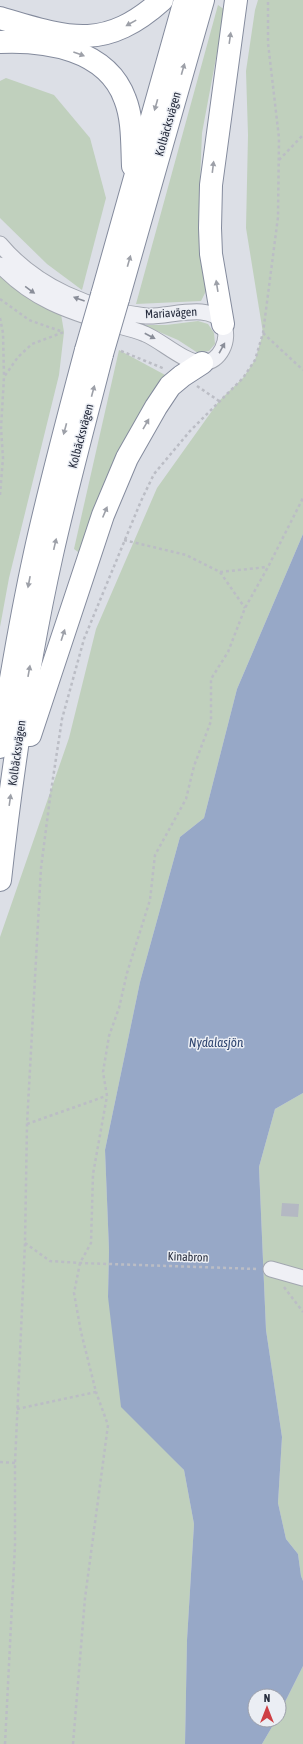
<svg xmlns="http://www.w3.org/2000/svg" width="303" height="1744" viewBox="0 0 303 1744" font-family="'Asap Condensed',sans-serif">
<rect width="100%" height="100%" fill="#dcdfe6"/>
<!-- green -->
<g fill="#c0d0bd">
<path d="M258,0H303V534L237,689L204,818L180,837L140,982L105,1150L109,1250L108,1297L167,1452L184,1470L194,1524L187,1640L185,1744H0V937L69,738L96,629L157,488L219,401L243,378L255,360L263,333L246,228L248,135L246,71L255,10Z"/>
<path d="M218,5L225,10L202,133L199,206L206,291L201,301L136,304Z"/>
<path d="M6,78L54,95L90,138L106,198L82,290L47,264L0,218V81Z"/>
<path d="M0,265L60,308L64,332L59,375L9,578L0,627Z"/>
<path d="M198,321L208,324L214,333L215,344L209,351L198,353L178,340L143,325H166Z"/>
<path d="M119,350L167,376L81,554L74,549Z"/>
<path d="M303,1093V1581L301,1576L298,1554L286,1539L278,1503L282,1437L266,1330L259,1167L275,1109Z"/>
<path d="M303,1666V1744H262L276,1720H279V1714Z"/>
</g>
<!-- water -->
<path fill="#97a8c7" d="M303,534V1093L275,1109L259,1167L266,1330L282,1437L278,1503L286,1539L298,1554L301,1576L303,1581V1666L279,1714V1696H255V1720H276L262,1744H185L187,1640L194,1524L184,1470L121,1407L108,1297L109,1250L105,1150L140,982L180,837L204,818L237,689Z"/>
<!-- building -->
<path fill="#b4b8c3" d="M282,1203L299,1204L298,1217L281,1216Z"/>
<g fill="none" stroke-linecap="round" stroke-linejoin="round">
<!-- minor casing -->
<g stroke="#a2a6b0" stroke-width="17">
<g id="minor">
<path d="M0,244C36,287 91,310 146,316C167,318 211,301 223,324C231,339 220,363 202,363C183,362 162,341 145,334C134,329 122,327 111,324C67,311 32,299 0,265"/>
<path d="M271,1269L303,1278"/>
</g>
</g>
<!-- highway casing -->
<g stroke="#848b9d" stroke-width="24">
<g id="highway">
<path d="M0,18C68,38 104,52 162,0"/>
<path d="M0,42C46,40 107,49 125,99C133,119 132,144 133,166"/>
<path d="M102,295L185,0"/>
<path d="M118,299L203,0"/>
<path d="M223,324L211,254L210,228L211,185L236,0"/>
<path d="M30,735L103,515L127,458L156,407L170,386L182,376L202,363"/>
<path d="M0,747C10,682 21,617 35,553C50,485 68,418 86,350"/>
<path d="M0,880C12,771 28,662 52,554C67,487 85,421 102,354"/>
</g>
</g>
<!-- path -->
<g stroke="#bbbdc5" stroke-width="2.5" stroke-dasharray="3 3" stroke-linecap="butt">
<path d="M279,160L303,135"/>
<path d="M0,299L29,320L63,332"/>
<path d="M0,318L3,333L4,376"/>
<path d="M263,333L303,370"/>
<path d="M121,351L165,369"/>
<path d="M197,386L219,401"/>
<path d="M0,495L3,458L1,428L4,377L18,357L32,344L64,332"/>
<path d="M124,540L186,555L220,572L245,608"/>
<path d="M220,572L267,567"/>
<path d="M27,1124L106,1096"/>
<path d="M25,1243L50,1261L80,1263L258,1269"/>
<path d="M284,1287L303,1312"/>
<path d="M17,1409L96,1392L81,1332L74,1293L80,1263L91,1243L93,1174L107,1096L103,1072L109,1036L119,1008L127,973L150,900L155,855L186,799L194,766L211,721V679L228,652L245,608L268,567L303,498"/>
<path d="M0,1462L15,1463"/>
<path d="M5,1744L15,1545V1463L25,1243L27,1124L41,868L50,798L62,719L84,639L141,501L154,474L190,431L243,378L255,360L263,333L278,217L279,138L268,43V0"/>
<path d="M73,1744L85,1598L108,1425L96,1392"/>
</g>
<!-- minor -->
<use href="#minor" stroke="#eff0f5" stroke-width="15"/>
<!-- highway -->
<use href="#highway" stroke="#fff" stroke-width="22"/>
<!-- highway-bridge casing -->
<g stroke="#848b9d" stroke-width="24" stroke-linecap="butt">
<g id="highway-bridge">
<path d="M86,350L102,295"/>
<path d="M102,354L118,299"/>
</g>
</g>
<!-- highway-bridge -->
<use href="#highway-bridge" stroke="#fff" stroke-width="22"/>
</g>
<!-- one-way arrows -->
<defs><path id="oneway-solid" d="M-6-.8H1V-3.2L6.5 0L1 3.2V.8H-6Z"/></defs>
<g fill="#9da0a8">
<use href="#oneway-solid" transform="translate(131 23) rotate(151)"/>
<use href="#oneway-solid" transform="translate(230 38) rotate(-82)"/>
<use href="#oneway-solid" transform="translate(79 54) rotate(20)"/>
<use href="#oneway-solid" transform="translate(183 69) rotate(-74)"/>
<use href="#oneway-solid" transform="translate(156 105) rotate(106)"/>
<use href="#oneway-solid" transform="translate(213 167) rotate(-83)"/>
<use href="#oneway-solid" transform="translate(129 261) rotate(-74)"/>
<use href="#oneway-solid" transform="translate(217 286) rotate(-99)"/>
<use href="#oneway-solid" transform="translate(93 391) rotate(-75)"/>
<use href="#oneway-solid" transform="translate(146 424) rotate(-60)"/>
<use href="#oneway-solid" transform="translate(65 429) rotate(105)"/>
<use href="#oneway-solid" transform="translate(105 512) rotate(-67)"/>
<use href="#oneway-solid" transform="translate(55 544) rotate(-77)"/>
<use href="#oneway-solid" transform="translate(29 582) rotate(101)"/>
<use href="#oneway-solid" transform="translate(63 635) rotate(-72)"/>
<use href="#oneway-solid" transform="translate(29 671) rotate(-80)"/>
<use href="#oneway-solid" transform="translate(10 800) rotate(-82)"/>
</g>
<g fill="#8a8e99">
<use href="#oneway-solid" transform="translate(30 290) rotate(36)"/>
<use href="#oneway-solid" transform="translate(79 299) rotate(-160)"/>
<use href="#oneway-solid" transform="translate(150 336) rotate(28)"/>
<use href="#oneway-solid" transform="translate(222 348) rotate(-61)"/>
</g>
<g text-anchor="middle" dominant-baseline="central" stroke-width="3" stroke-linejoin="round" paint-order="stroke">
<!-- street labels -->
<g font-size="12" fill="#262c3d" stroke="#ebeef4">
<text transform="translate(168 124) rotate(-74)">Kolbäcksvägen</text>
<text transform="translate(171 313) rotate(-3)">Mariavägen</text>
<text transform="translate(81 436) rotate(-75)">Kolbäcksvägen</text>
<text transform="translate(17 753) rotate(-82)">Kolbäcksvägen</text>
<text transform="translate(188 1257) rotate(2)">Kinabron</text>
</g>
<!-- water labels -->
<g font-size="13" font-style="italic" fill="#304670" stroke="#ebeef4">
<text x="216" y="1042">Nydalasjön</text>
</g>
</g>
<!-- north arrow -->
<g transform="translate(267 1708)"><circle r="19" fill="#ebeef4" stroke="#9ca0ab"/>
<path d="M0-3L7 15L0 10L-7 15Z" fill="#ce3f44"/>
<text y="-6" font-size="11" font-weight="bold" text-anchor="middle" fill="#262c3d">N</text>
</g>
</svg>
